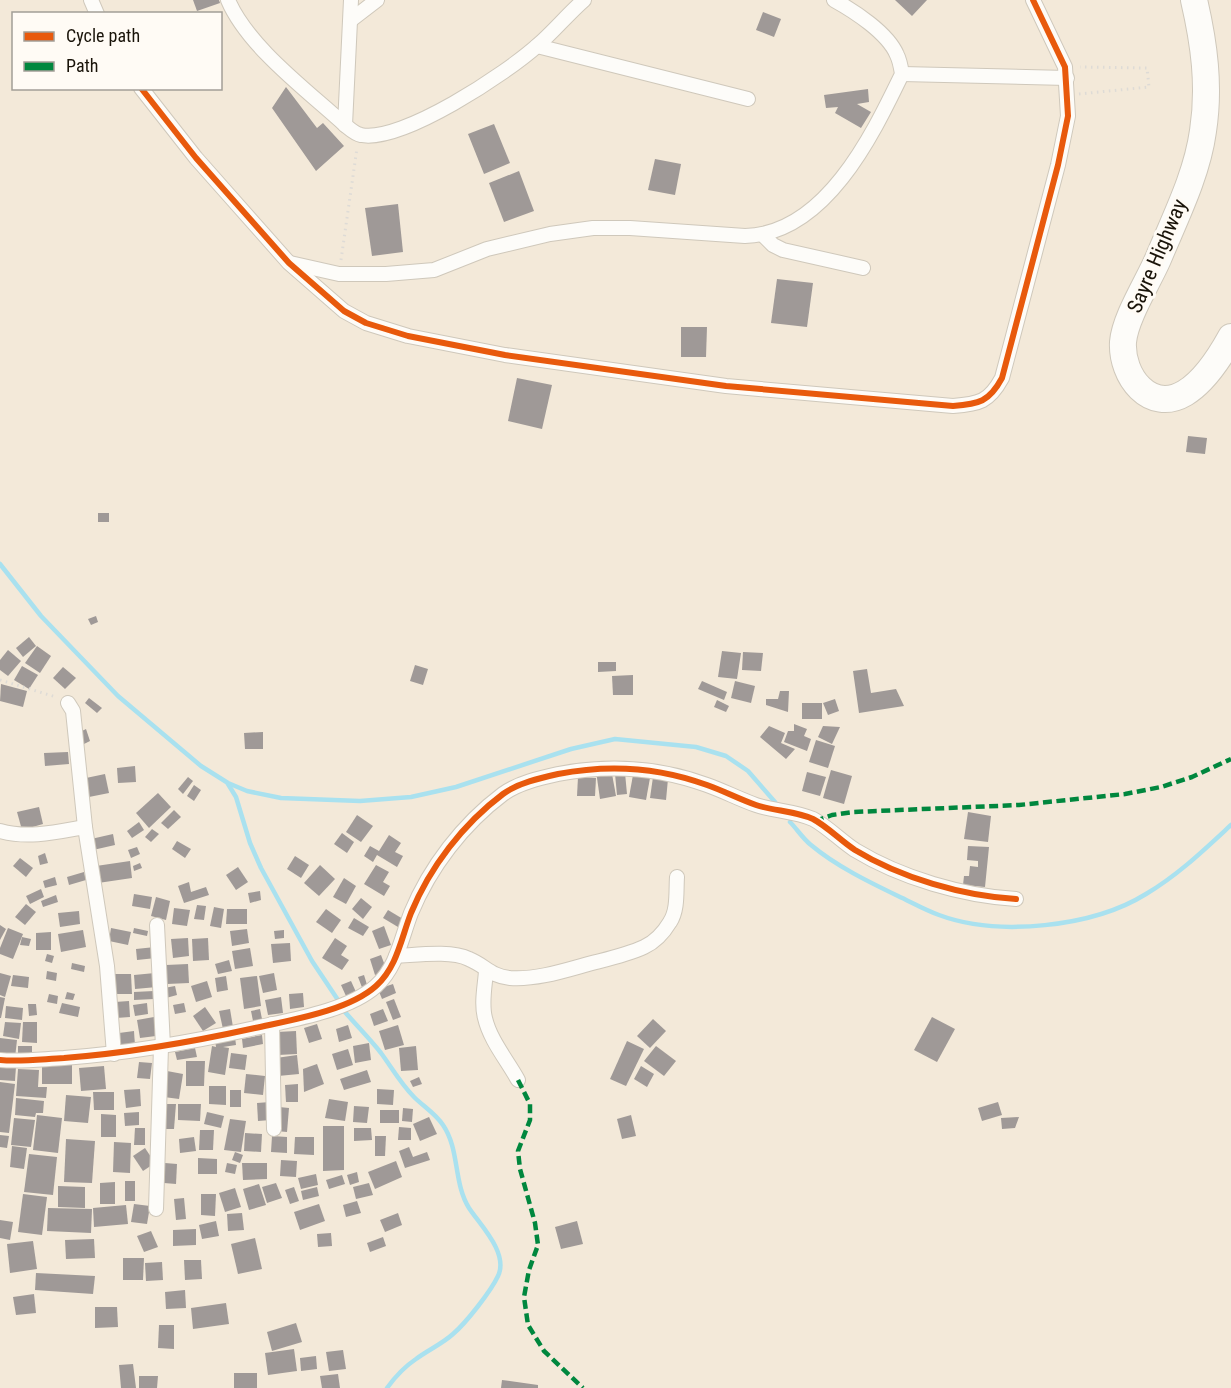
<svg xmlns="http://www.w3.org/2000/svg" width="1231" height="1388" viewBox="0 0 1231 1388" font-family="'Roboto Condensed',sans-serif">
<rect width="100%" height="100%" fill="#f3e9d9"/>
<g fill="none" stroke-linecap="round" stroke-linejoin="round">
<!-- stream -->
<g stroke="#a9e1ef" stroke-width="4.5">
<path d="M0,564L41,616L118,696L201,766L228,783L247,791L281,798L360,801L411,797L456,787L571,749L615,739L696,747L726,756L748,771L775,802"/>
<path d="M228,784L236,797L250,843L261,868L312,961L338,1000"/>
<path d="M790,822C797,829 803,839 811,845C836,866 869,882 898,896C911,902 925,910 939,915C998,937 1093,927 1146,894C1178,875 1204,850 1231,825"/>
<path d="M345,1012C357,1026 370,1039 381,1053C392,1068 401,1084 414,1097C424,1107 435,1113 443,1125C460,1150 453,1182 469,1208C480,1225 509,1253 498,1276C491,1291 466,1323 453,1334C442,1344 428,1350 416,1359C404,1367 395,1377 387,1388"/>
</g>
</g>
<!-- building -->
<g fill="#9f9997">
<path d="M193,0H219L220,3L197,11Z"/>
<path d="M895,0H927L912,16Z"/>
<path d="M763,12L781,19L774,37L756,30Z"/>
<path d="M286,87L317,128L323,123L344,146L316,171L272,108Z"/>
<path d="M868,89L869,102L857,104L871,112L861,128L835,113L838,107L826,108L824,95Z"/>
<path d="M494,124L510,163L484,174L468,134Z"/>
<path d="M655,159L681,164L675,195L648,190Z"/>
<path d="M519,171L534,211L504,222L489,183Z"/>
<path d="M398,204L403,252L372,256L365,208Z"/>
<path d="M777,279L813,283L807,327L771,323Z"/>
<path d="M681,327H707L706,357H681Z"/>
<path d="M517,378L552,385L542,429L508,421Z"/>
<path d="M1188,436L1207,438L1205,454L1186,452Z"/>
<rect x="98" y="513" width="11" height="9"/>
<path d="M96,616L98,622L91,625L88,619Z"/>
<path d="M29,637L36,646L23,657L16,648Z"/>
<path d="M37,646L51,656L40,673L25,663Z"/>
<path d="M8,650L21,661L8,676L0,670V660Z"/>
<path d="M722,651L741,653L737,679L718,677Z"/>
<path d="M743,652L763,653L761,671L742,670Z"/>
<path d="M598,662H616V671L598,672Z"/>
<path d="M415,665L428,669L423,685L410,681Z"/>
<path d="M22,666L38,675L29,689L14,680Z"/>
<path d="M63,667L76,678L65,689L53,678Z"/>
<path d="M867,669L871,693L896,689L904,706L859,713L853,671Z"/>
<path d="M633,675V695H613L612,676Z"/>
<path d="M702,681L727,692L724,700L698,689Z"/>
<path d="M735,681L755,686L751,703L731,698Z"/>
<path d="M1,684L27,691L23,707L0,701Z"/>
<path d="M780,691H789L788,712L766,705V699H778Z"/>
<path d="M89,698L102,708L97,713L85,703Z"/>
<path d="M835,699L839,711L828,715L823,703Z"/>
<path d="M717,700L729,706L726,712L714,707Z"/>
<rect x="802" y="703" width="20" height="16"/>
<path d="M794,724L807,729L804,736L811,739L807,751L784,742L788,731H794Z"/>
<path d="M769,726L785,733L781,743L795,749L786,759L760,737Z"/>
<path d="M823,726L840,727L832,744L818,737Z"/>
<path d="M86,729L90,741L84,744L80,732Z"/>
<path d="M263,732V749H245L244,733Z"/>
<path d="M816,740L835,746L828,768L809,762Z"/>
<path d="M68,752L69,764L45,766L44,753Z"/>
<path d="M135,766L136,782L118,783L117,768Z"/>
<path d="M831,770L852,776L844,804L823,798Z"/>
<path d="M596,771L612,774L616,796L600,799Z"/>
<path d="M807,772L826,777L820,796L802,791Z"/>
<path d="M625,773L627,794L617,795L615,774Z"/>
<path d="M105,774L109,793L89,797L86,778Z"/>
<path d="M633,775L650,778L646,800L629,797Z"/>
<path d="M188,777L193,781L183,794L178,789Z"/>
<path d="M578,777L596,778L595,796H577Z"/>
<path d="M653,777L668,779L666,800L650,798Z"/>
<path d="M194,785L201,790L194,801L187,796Z"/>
<path d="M158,793L171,807L149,828L136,813Z"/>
<path d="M39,807L43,824L22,830L17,812Z"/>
<path d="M174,810L181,817L168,829L161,823Z"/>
<path d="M968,812L991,816L988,842L964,839Z"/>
<path d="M357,815L373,826L361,842L346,832Z"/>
<path d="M139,822L144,830L132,838L127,831Z"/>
<path d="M152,829L159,834L151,842L145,837Z"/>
<path d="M342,833L354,842L347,853L334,844Z"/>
<path d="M113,834L115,845L93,850L91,839Z"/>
<path d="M389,835L401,843L395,852L403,856L397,867L377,855L373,862L364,856L370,846L379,851Z"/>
<path d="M177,841L191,849L185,858L172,849Z"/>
<path d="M968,846L989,847L985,887L963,885L964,876H969L970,866L978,867V861L967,860Z"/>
<path d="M137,847L140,854L131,858L128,850Z"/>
<path d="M45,853L48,863L40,865L38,856Z"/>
<path d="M295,856L309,865L301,878L287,869Z"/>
<path d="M20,858L33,868L26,877L13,866Z"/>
<path d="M130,861L132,878L98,883L96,866Z"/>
<path d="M140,863L142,868L134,871L133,866Z"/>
<path d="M320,865L335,879L319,896L304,883Z"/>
<path d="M376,865L389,872L383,882L390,886L384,896L364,884Z"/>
<path d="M238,867L248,882L236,890L226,875Z"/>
<path d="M84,872L86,880L69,885L67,877Z"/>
<path d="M55,877L57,885L45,888L43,881Z"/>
<path d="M344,878L356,886L346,904L333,897Z"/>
<path d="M189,882L191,892L206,887L209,895L184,903L178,886Z"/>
<path d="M41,889L44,897L30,904L26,896Z"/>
<path d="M260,891L261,900L250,903L248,893Z"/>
<path d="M134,894L152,897L150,909L132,906Z"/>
<path d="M56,895L58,902L43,907L41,901Z"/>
<path d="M156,897L170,901L166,920L151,916Z"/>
<path d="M361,898L372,907L363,919L352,909Z"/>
<path d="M26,904L36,912L25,925L15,917Z"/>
<path d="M197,905L206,906L204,920L194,919Z"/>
<path d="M214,907L224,909L221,928L210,926Z"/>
<path d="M174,908L190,910L187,926L172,924Z"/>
<path d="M227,909H247V924H226Z"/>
<path d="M326,909L341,920L332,933L316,922Z"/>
<path d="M388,910L403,919L398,927L383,918Z"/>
<path d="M79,911L80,924L60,927L58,913Z"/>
<path d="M354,918L369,927L363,936L348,928Z"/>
<path d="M0,925L6,929L0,940Z"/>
<path d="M384,926L391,945L379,949L372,931Z"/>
<path d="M8,928L23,934L13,959L0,954V948Z"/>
<path d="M111,928L131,932L128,945L109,941Z"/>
<path d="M134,928L148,931L147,936L133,933Z"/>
<path d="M247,929L249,943L232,946L230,931Z"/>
<path d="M83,930L86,947L61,952L58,934Z"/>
<path d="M284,930V938L275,939L274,931Z"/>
<path d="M51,932V950H36V933Z"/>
<path d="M22,937L31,939L29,946L20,945Z"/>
<path d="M188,938L189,956L173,958L171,939Z"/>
<path d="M208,938L209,960L193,961L192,939Z"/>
<path d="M335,938L347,946L341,955L349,960L342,970L322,958Z"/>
<path d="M290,943L291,961L273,963L271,944Z"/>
<path d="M155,947L156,958L137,960L136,949Z"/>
<path d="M250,948L253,966L235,969L232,951Z"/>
<path d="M47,954L54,956L52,963L45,961Z"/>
<path d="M381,955L387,971L375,975L370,959Z"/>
<path d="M229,960L232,971L218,974L215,964Z"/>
<path d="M72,963L85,966L84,972L71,969Z"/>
<path d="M188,964L189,983L167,984L166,965Z"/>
<path d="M47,971L57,973L56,981L46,979Z"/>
<path d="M0,973L11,976L5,997L0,995Z"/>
<path d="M155,973L157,987L135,989L134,975Z"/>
<path d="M274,973L277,990L263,993L259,976Z"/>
<path d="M114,974H131L132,994H114Z"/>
<path d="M13,975L29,977L28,988L11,986Z"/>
<path d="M364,975L368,988L363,990L358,977Z"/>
<path d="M226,976L228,990L217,992L215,978Z"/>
<path d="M257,976L261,1006L244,1009L240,978Z"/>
<path d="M207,981L212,997L196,1002L191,986Z"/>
<path d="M351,981L356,992L346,996L341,985Z"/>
<path d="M393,984L396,993L382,999L378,989Z"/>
<path d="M175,986L177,995L166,998L164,988Z"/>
<path d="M154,991V999L134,1000V992Z"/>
<path d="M67,992L75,994L73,1000L65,999Z"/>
<path d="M303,993L304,1007L290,1009L289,994Z"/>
<path d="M49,994L58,996L57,1004L47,1002Z"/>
<path d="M0,997L5,998L1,1018H0Z"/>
<path d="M281,997L283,1013L268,1015L265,1000Z"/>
<path d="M394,999L401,1017L393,1020L386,1002Z"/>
<path d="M129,1001L130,1017L116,1018L115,1002Z"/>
<path d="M62,1003L80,1007L78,1017L59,1013Z"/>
<path d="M147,1003L148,1014L135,1016L133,1005Z"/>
<path d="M184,1003L186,1012L175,1014L173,1005Z"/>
<path d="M28,1004H36L37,1015L29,1016Z"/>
<path d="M6,1006L23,1008L22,1020L5,1018Z"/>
<path d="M205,1007L216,1023L203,1031L193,1016Z"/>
<path d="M230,1009L233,1027L223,1029L219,1011Z"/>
<path d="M260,1009L262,1019L253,1021L251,1011Z"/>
<path d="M383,1009L388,1021L374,1026L370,1014Z"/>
<path d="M154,1017L156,1036L140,1038L137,1020Z"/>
<path d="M932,1017L955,1029L937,1062L914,1050Z"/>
<path d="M653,1019L666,1031L650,1048L637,1036Z"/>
<path d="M5,1022L21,1023L19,1039L3,1036Z"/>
<path d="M23,1022H37V1043L22,1042Z"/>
<path d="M317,1024L322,1039L309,1043L304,1028Z"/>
<path d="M348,1025L352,1038L339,1042L336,1029Z"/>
<path d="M398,1025L404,1045L385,1050L379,1031Z"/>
<path d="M134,1031L135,1046L121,1047L119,1033Z"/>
<path d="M296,1031L297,1054L278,1055L277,1032Z"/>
<path d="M262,1035L263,1044L243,1048L242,1039Z"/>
<path d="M235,1037L236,1045L223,1047L229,1048L225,1075L208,1072L212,1046L216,1047L215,1040Z"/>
<path d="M0,1038L17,1040L15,1058L0,1056Z"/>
<path d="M627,1041L644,1049L626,1086L610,1079Z"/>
<path d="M369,1043L371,1060L355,1063L353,1046Z"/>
<path d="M18,1046H32V1056L18,1057Z"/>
<path d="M416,1046L418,1070L401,1071L399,1048Z"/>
<path d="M656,1046L676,1061L664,1076L644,1061Z"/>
<path d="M195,1048L197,1057L177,1060L175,1052Z"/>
<path d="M348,1049L353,1065L337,1070L332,1054Z"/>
<path d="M231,1053L247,1055L245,1070L229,1068Z"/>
<path d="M297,1055L299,1074L278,1076L276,1058Z"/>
<path d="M186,1061H205L204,1086H186Z"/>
<path d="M42,1062L72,1063V1084H42Z"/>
<path d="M139,1062L152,1063L150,1079L137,1078Z"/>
<path d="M0,1064L16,1066L15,1081L0,1080Z"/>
<path d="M317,1064L324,1084L304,1092L303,1069Z"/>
<path d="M104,1066L106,1089L81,1091L79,1068Z"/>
<path d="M641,1066L654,1074L647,1087L634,1079Z"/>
<path d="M18,1069L39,1070L38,1087H47L46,1098L16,1096Z"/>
<path d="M367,1070L371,1082L344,1090L340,1079Z"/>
<path d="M167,1071L183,1074L179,1099L164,1097Z"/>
<path d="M246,1074L265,1076L263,1095L244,1093Z"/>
<path d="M419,1077L422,1084L413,1087L410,1081Z"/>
<path d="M0,1082L15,1084L9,1133L0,1132Z"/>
<path d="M298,1084V1102H286L285,1085Z"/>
<path d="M209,1086H226V1105L209,1104Z"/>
<path d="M140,1089L141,1106L126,1108L124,1090Z"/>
<path d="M377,1089L394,1090L393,1105L377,1104Z"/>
<rect x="230" y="1090" width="11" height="17"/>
<path d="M93,1092H114V1110H94Z"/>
<path d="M66,1095L91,1097L88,1123L64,1121Z"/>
<path d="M16,1098L44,1101L43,1113H36L35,1117L15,1115Z"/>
<path d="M329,1099L348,1102L345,1121L325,1118Z"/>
<path d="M270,1102L271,1120L258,1121L257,1103Z"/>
<path d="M998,1102L1002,1115L982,1121L978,1108Z"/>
<path d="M164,1104H176L174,1129H162Z"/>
<path d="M178,1104H201L200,1121L178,1120Z"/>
<path d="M354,1106L369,1107L367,1123L353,1122Z"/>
<path d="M279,1107L289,1108L287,1132L276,1131Z"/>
<path d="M403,1108L413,1109L412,1122L402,1121Z"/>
<rect x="380" y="1110" width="19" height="13"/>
<path d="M139,1112V1125L125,1126L124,1113Z"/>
<path d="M207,1112L224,1116L221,1128L204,1124Z"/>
<path d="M101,1114L116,1115V1137H101Z"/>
<path d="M37,1115L62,1118L58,1153L33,1150Z"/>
<path d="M631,1115L636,1136L622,1139L617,1119Z"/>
<path d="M429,1117L437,1134L420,1141L413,1124Z"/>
<path d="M1019,1117L1015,1128L1002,1129L1001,1118Z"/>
<path d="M14,1118L35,1120L31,1147L11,1145Z"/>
<path d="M230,1119L246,1121L241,1152L224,1150Z"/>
<path d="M323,1126H344V1170L323,1171Z"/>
<path d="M399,1127L411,1128V1140H398Z"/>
<path d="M135,1128H145V1145H134Z"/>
<path d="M354,1128H371L372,1140L354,1141Z"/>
<path d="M200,1130H214L213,1150H199Z"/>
<path d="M245,1133L262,1134L261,1152L244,1151Z"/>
<path d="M0,1135L9,1136L7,1148L0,1147Z"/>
<path d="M272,1136L287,1137V1153L271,1152Z"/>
<path d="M375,1136H386L385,1156H375Z"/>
<path d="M194,1137L196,1151L180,1153L179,1139Z"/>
<path d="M295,1137H314V1155L294,1154Z"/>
<path d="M66,1139L95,1141L92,1183L64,1182Z"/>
<path d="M114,1142L131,1143L130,1173L113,1172Z"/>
<path d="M12,1146L27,1148L24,1169L10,1167Z"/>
<path d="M409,1147L413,1157L427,1152L430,1160L405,1168L399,1151Z"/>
<path d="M145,1148L155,1163L143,1171L133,1156Z"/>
<path d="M235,1152L243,1155L240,1163L232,1160Z"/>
<path d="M29,1154L57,1157L53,1195L24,1192Z"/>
<path d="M198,1158L217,1159V1174H198Z"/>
<path d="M281,1160L297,1161L296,1177L280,1176Z"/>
<path d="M396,1161L402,1177L375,1189L368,1172Z"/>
<path d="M165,1163L177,1164L176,1184L164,1183Z"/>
<path d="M227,1163L237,1165L235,1174L225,1172Z"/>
<path d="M242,1163H267V1179L243,1180Z"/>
<path d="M357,1172L359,1182L350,1185L347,1175Z"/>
<path d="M316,1174L318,1185L301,1189L298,1178Z"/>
<path d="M342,1175L345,1184L329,1189L326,1180Z"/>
<rect x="125" y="1181" width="10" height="20"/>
<path d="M115,1182V1204H100V1183Z"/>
<path d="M276,1183L282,1198L267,1203L262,1187Z"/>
<path d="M369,1183L373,1195L356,1199L353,1187Z"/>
<path d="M259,1184L266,1205L249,1210L243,1189Z"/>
<path d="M58,1186L85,1187V1208L58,1207Z"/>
<path d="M294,1187L299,1201L290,1204L285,1190Z"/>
<path d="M317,1187L319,1196L303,1200L301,1191Z"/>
<path d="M235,1188L241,1207L225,1212L219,1193Z"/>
<path d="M23,1194L47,1197L42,1235L18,1232Z"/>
<path d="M201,1194H216L215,1216L201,1215Z"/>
<path d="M184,1198L186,1219L176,1220L174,1199Z"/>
<path d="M357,1201L361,1213L346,1217L343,1205Z"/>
<path d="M134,1204L150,1206L147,1224L131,1222Z"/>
<path d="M319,1204L325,1221L300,1230L294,1212Z"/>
<path d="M126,1205L128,1224L94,1227L93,1208Z"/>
<path d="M48,1208L92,1209L91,1233L47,1231Z"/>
<path d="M242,1213L244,1230L228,1231L227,1214Z"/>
<path d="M398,1213L402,1225L385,1232L380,1220Z"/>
<path d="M0,1220L13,1222L10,1240L0,1238Z"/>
<path d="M216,1221L219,1236L202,1239L199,1225Z"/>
<path d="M577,1221L583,1244L561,1249L555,1227Z"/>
<path d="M196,1229V1245L173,1246V1230Z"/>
<path d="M151,1231L158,1247L144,1252L137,1236Z"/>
<path d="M331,1233L332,1246L318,1247L317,1234Z"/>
<path d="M383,1237L386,1246L370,1252L367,1243Z"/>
<path d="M255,1238L262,1269L238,1274L231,1244Z"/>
<path d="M94,1239L95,1258L66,1259L65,1240Z"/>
<path d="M33,1241L37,1269L10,1273L7,1244Z"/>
<path d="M123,1258H144L143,1280H123Z"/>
<path d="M184,1260H201L202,1279L185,1280Z"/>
<path d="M162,1262L163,1280L146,1281L145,1263Z"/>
<path d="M36,1273L95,1276L93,1294L35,1290Z"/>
<path d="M185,1290L186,1308L166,1309L165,1292Z"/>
<path d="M34,1294L36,1313L16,1315L13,1297Z"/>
<path d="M226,1303L229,1324L193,1329L191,1308Z"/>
<path d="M95,1307H117L118,1327L95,1328Z"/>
<path d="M296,1323L302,1342L272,1351L267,1332Z"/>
<path d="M159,1325H174V1349L158,1348Z"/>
<path d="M294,1349L297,1371L268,1375L265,1353Z"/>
<path d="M343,1350L346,1369L329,1371L326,1352Z"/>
<path d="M316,1356L317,1369L301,1371L300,1358Z"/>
<path d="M133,1364L136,1388H121L119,1365Z"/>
<rect x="234" y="1373" width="23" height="15"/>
<path d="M338,1374L340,1388H322L320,1376Z"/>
<path d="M139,1376H158L157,1388H139Z"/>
<path d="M502,1380L538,1385V1388H501Z"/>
</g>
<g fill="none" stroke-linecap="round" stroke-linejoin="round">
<!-- street casing -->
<g stroke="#cfc8bb" stroke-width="16">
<g id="street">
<path d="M91,0L97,14"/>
<path d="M228,0C248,47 308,91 345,125C350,129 355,134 361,135C402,143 507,73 538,45C554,31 568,14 584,0"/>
<path d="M351,20L377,0"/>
<path d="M537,46L748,99"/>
<path d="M902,74L1067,78"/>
<path d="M141,88L196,158L289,263L344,311L366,323L408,336L505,355L726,386L953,406C979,404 989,402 1002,378L1058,165L1068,116L1065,67L1033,0"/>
<path d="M345,125L351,0"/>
<path d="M763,235L773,245L783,250L863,268"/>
<path d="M290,263L339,274H386L434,270L487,249L550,234L593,228H630L745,236C825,234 872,136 902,74C901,68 900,61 897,55C888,33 854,11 834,0"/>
<path d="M68,703L73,711L85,827L107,966L114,1054"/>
<path d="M0,831C28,839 57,832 85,827"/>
<path d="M157,925L163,1046"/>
<path d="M396,956C417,955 451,950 469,959C486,966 490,976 510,978C539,980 569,969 596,962C612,958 629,954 644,947C655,942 664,932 670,922C678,910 676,891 677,877"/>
<path d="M486,971C485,986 481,1003 485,1018C490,1040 507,1060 518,1080"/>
<path d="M272,1024L274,1129"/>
<path d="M0,1060C21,1062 43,1059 64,1058C129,1053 192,1042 255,1028C291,1020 348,1011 376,986C397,967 401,939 411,913C430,867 463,824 503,794C518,783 540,778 558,774C609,764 658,767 707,785C724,791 739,799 756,805C774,811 795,811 813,819C828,827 841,841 855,850C901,878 963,896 1016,899"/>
<path d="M156,1209L161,1047"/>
</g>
</g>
<!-- highway casing -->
<g stroke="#cfc8bb" stroke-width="28">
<path id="highway" d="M1194,0C1204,43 1210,86 1203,131C1197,175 1175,218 1158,259C1148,282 1125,318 1123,342C1121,376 1150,414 1185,393C1205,381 1220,357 1231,337"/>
</g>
<!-- path -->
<g stroke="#dedbd6" stroke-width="3" stroke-dasharray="1.5 4.5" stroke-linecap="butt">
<path d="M1079,94L1149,87L1147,68L1080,67"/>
<path d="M341,260L357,148"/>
<path d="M0,680L56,697"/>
</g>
<!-- street -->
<use href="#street" stroke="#fdfcf9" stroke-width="14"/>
<!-- highway -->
<use href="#highway" stroke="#fdfcf9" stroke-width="26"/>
<!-- quiet -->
<g stroke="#00873e" stroke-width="4.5" stroke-dasharray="9 4.5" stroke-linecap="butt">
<path d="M815,821L832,815L853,812L1019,805L1125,794L1161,787L1192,777L1231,759"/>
<path d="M518,1080L530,1104V1120L518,1151L520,1169L535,1223L538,1245L529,1270L524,1297L528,1325L544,1351L583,1388"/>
</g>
<!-- cycleway casing -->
<g stroke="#fffbf5" stroke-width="10">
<g id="cycleway">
<path d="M141,88L196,158L289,263L344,311L366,323L408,336L505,355L726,386L953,406C979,404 989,402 1002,378L1058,165L1068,116L1065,67L1033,0"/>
<path d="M0,1060C21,1062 43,1059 64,1058C129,1053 192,1042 255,1028C291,1020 348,1011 376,986C397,967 401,939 411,913C430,867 463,824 503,794C518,783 540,778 558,774C609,764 658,767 707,785C724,791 739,799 756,805C774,811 795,811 813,819C828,827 841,841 855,850C901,878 963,896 1016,899"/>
</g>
</g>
<!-- cycleway -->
<use href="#cycleway" stroke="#e8590c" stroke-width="6"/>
</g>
<g text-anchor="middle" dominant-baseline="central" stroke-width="6" stroke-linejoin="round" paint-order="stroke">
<!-- street labels -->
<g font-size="21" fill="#191309" stroke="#fffbf5">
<text transform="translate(1157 256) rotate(-67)">Sayre Highway</text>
</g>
</g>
<!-- legend -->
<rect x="12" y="12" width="210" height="78" fill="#fffbf5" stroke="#a39e97" stroke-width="1.5"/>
<rect x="24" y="32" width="30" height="9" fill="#e8590c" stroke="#a39e97" stroke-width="1.5"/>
<text x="66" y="42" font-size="18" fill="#191309">Cycle path</text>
<rect x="24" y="62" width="30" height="9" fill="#00873e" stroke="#a39e97" stroke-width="1.5"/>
<text x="66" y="72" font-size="18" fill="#191309">Path</text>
</svg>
